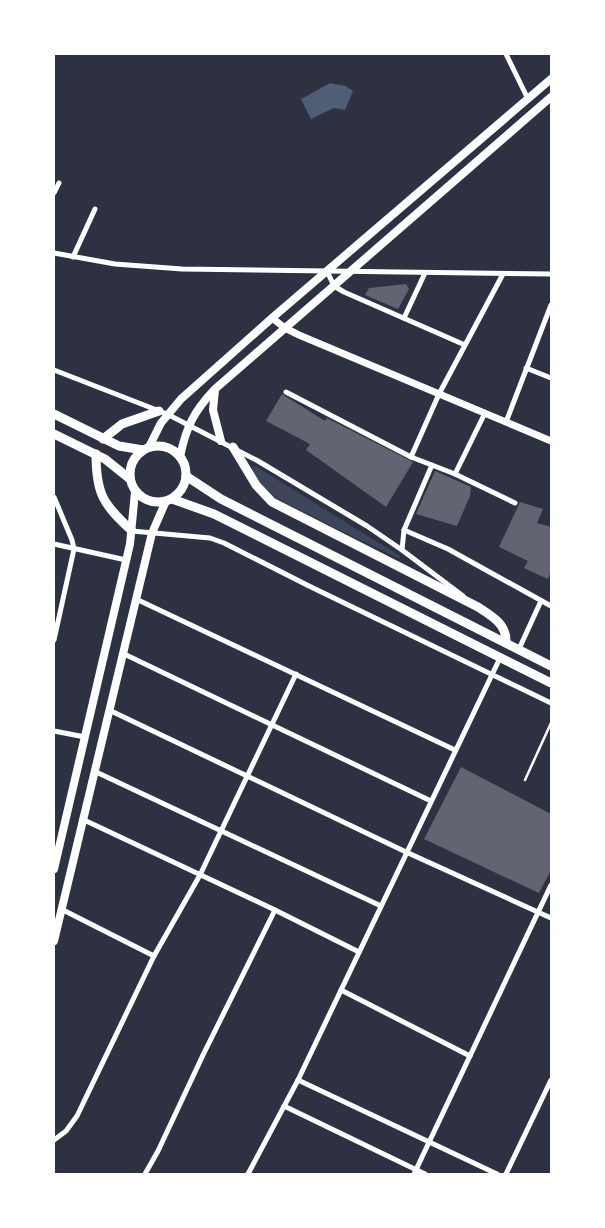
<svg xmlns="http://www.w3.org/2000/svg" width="605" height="1228" viewBox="0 0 605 1228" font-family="'Fira Sans',sans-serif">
<rect width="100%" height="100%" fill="#2d3142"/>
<!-- green -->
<path fill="#3c4559" d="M253,466L257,467L400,556V559L333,527L273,496L255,479L251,470Z"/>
<!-- water -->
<path fill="#4f5d75" d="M330,83L346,86L353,91L345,110L334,108L311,119L301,99Z"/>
<!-- building -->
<g fill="#626471">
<path d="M406,284L409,289L398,309L365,295L369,288Z"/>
<path d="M282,394L325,421L327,418L413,462L386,507L306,450L310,444L266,421Z"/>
<path d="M435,471L471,487L470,496L457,526L416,514Z"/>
<path d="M520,502L543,509L537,523L551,527V571L548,579L524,568L528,561L499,547Z"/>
<path d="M461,767L551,814V870L539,893L424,839Z"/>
</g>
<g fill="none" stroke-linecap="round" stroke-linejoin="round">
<!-- service -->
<path stroke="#fff" stroke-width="2.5" d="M525,780L551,723"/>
<!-- minor -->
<g stroke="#fff" stroke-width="5">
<path d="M506,54L528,99"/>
<path d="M54,193L59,183"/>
<path d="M54,253L115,264L182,269L551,274"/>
<path d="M73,257L95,209"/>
<path d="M327,271L334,286L344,292L465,345"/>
<path d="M404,318L425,273"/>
<path d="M526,368L551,378"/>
<path d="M54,370L167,414L258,461L367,526L402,550L463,596"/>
<path d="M286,392L411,457L455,474L515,503"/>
<path d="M506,422L551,305"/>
<path d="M411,457L439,394L503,274"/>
<path d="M455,474L485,413"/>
<path d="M54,497L72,540L74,549L54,640"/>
<path d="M404,530L448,549L551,606"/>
<path d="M132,531L210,538L224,543L309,586L551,703"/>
<path d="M54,544L126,560"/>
<path d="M402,550L404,530L432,465"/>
<path d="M136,599L455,750"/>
<path d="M519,649L541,601"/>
<path d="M122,653L431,801"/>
<path d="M109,710L406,852L551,918"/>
<path d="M54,731L85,737"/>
<path d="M94,771L381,906"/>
<path d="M82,819L275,910L359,952"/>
<path d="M61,909L154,956"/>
<path d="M341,990L470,1056"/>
<path d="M298,1080L497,1174"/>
<path d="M284,1106L425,1174"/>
<path d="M54,1140L66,1131L77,1116L154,956L200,875L296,674"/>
<path d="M145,1174L158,1151L203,1055L275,910"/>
<path d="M248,1174L298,1080L500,658"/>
<path d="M414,1174L551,885"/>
<path d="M506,1174L551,1080"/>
</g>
<!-- tertiary -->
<path stroke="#fff" stroke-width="7" d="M272,318L285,328L299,335L551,441"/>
<!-- secondary -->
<g stroke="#fff" stroke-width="8">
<path d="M215,390L213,410L221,441"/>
<path d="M149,447L161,423L181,399L272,318L551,79"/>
<path d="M180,457C186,427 194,411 215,389L551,97"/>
<path d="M54,869L130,544L135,492"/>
<path d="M54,941L152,533L166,501"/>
</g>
<!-- trunk -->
<g stroke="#fff" stroke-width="9">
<path d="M54,414L119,446L143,450"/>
<path d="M54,434L105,459L130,479"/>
<path d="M103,439L122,424L159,411"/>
<circle cx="158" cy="474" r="28"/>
<path d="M233,447L256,485L272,502L478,607C492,616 507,624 506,643"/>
<path d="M96,454C96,494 103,504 132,531"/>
<path d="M186,476L221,499L551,666"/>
<path d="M172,499L214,514L551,683"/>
</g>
</g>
<!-- border -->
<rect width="605" height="1228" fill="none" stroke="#ffffff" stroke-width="110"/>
</svg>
